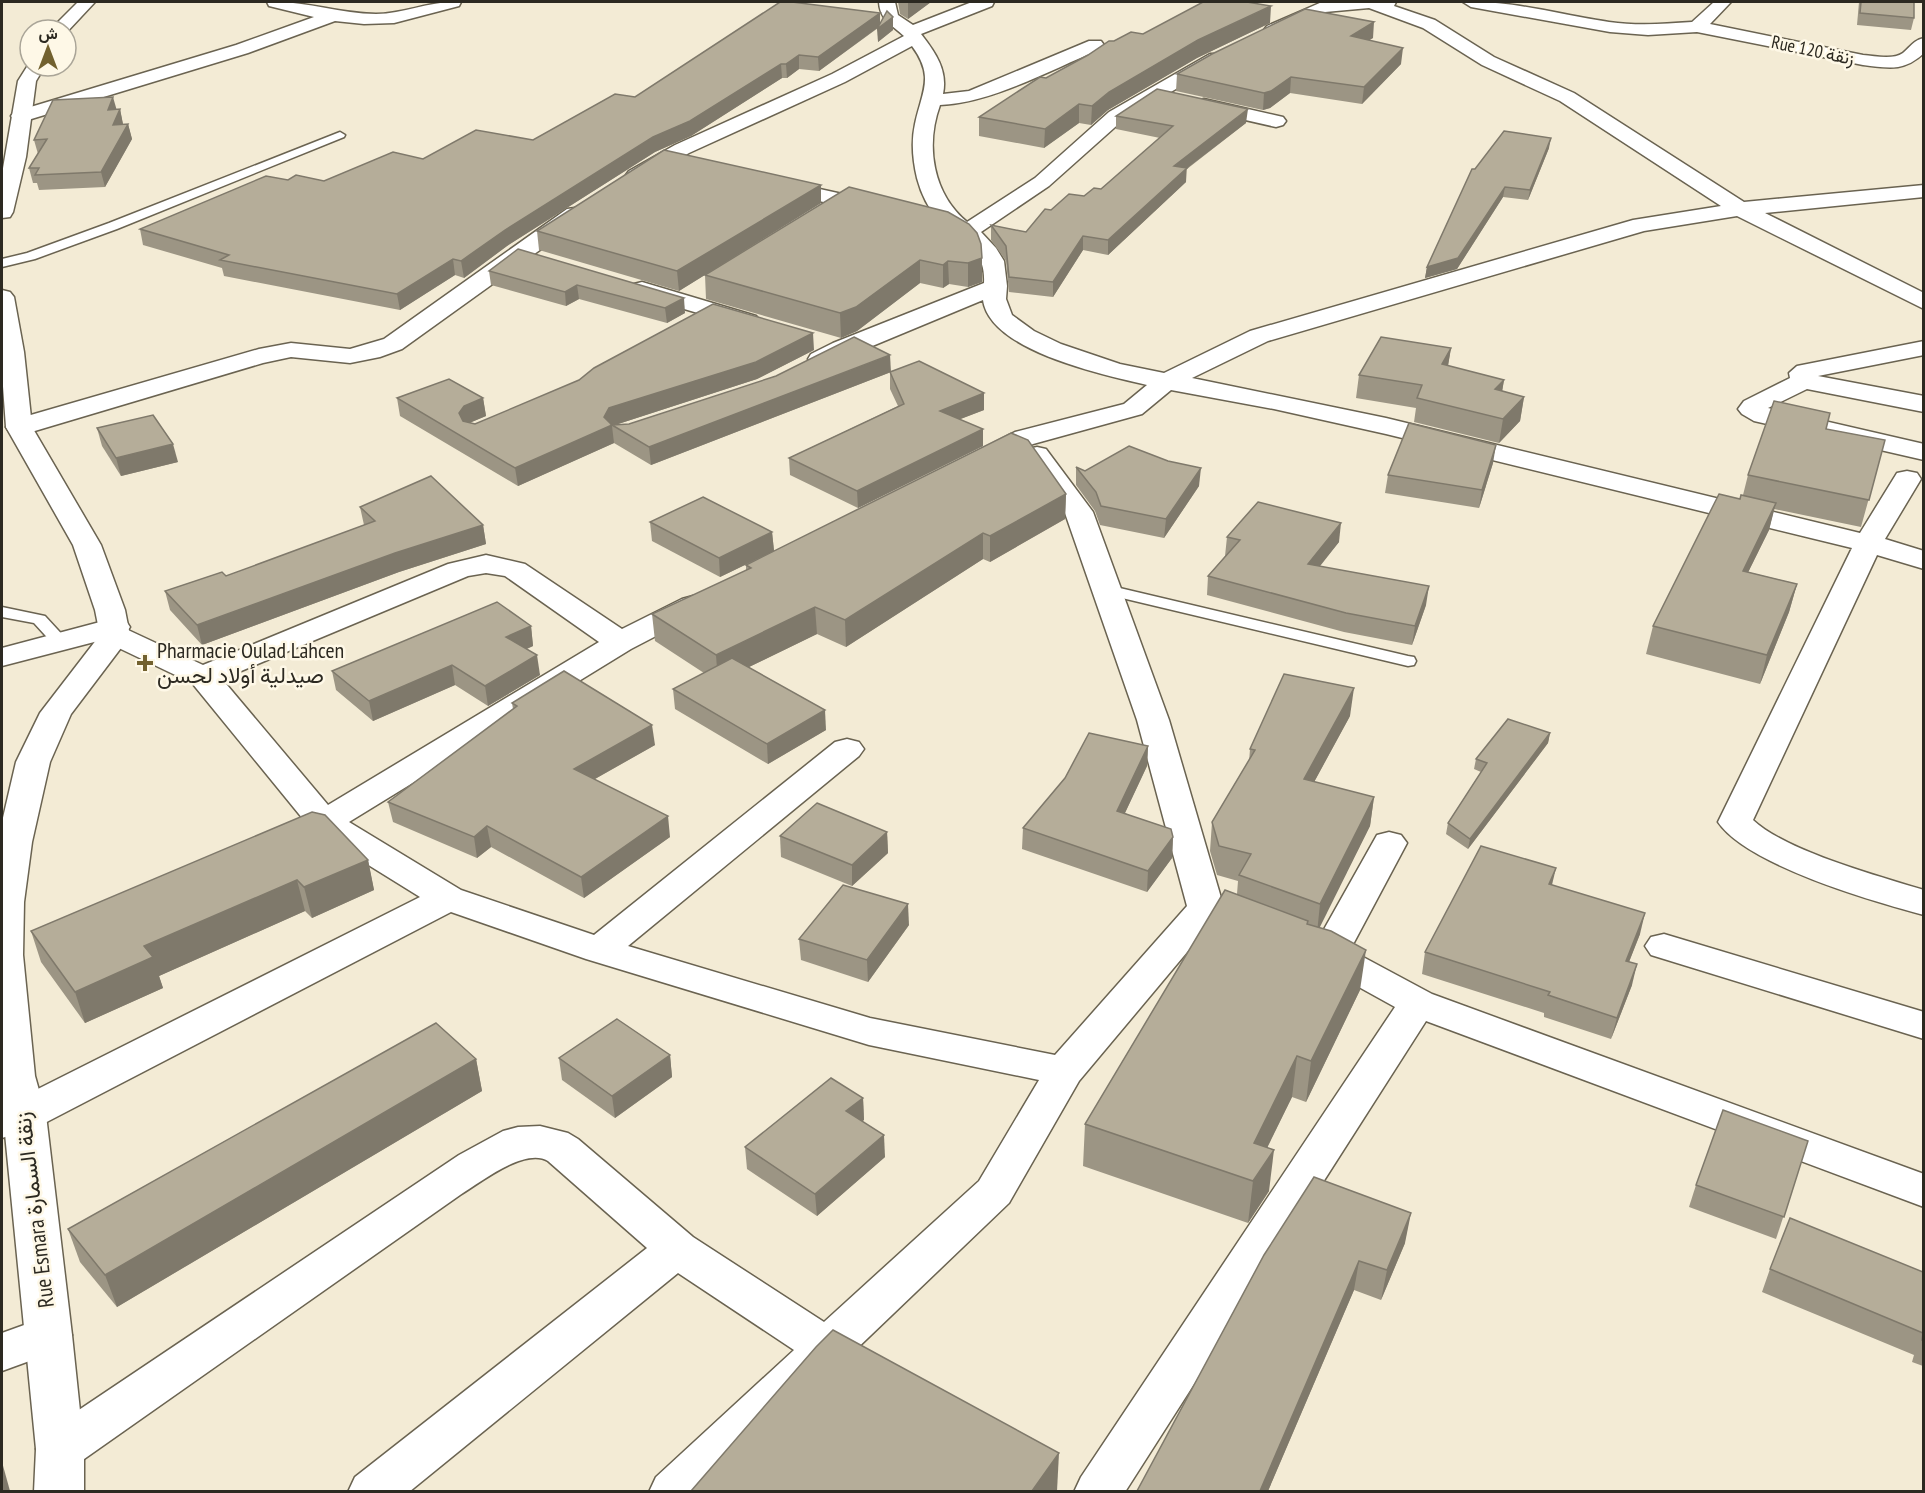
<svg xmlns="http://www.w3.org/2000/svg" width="1925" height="1493" viewBox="0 0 1925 1493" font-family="'PT Sans Narrow',Vazirmatn,sans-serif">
<rect width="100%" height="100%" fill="#f3ebd5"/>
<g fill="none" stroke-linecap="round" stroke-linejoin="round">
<!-- service casing -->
<g stroke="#6a6351" stroke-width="3">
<g id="service">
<path d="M340,132L345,135L344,137L117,229L35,259L2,267V259L27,253L109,223Z"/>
<path d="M1107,585L1408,656L1414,657L1416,661L1414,665L1408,666L1101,593L1099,590Z"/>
<path d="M2,607L45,616L69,642L67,646H55L34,623L2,617Z"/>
</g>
</g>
<!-- minor casing -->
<g stroke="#6a6351" stroke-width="3">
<g id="minor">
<path d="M267,2C303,0 339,14 376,14C405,14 432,0 461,2L459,6L394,23L364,24L335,21L248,53L28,120H14L11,116L14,112L236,45L314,17L269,6Z"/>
<path d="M879,2H895L898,15L913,25L972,2H994L992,6L921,34C935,52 948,70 943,94L969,91L1089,41H1101L1104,45L1101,49C1052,69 992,103 940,105C925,146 933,194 967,222L1035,178L1109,112L1210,54H1222L1225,58L1222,62L1123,120L1049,186L981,232L996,248L1004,261L1007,286L1006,299L1012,315L1034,331L1061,344L1120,364L1164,373L1250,331L1633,220L1721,206L1560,101L1482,65L1423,28L1369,8L1325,12L1273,35L1267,34L1264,30L1267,26L1322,2H1396L1394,6L1435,20L1494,57L1574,93L1744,202L1924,185V197L1765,213L1924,293V309L1737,216L1644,231L1268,341L1192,378L1386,418L1860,533L1897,473L1907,471L1917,473L1921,479L1885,539L1924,551V569L1877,555L1753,820C1786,851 1878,876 1924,890V915C1872,901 1747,865 1718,822L1852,548L1386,434L1274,409L1171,390L1142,414L1033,444L994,464L985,466L976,464L972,458L976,452L1015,432L1124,404L1147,385C1104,375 990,351 983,300L829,364L820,366L811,364L808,359L811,354L833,343L984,283C986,246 959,242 938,219C928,208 921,193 917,178C913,161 911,142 915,124C922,91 935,77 912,46L845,82L689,153L643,179L636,181L629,179L626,175L629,171L675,145L832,74L904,36C892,25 880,20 879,2Z"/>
<path d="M1463,2C1511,0 1561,15 1609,22C1637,26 1664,24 1692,22L1714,2H1731L1710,24L1863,55C1875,56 1893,60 1903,53C1910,47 1914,40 1924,38V53C1904,72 1888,68 1863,65L1697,32L1648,35L1610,32L1471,7Z"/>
<path d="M1204,99L1283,117L1286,121L1283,125L1276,127L1197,109L1194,105L1197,101Z"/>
<path d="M779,180L883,203L886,208L883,213L875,214L772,190L769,186L772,182Z"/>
<path d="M575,208L583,209L586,214L583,219L402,349L380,357L350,363L291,357L263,363L28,433L19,435L10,433L6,427L10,421L259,349L291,343L350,349L384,339L567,209Z"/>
<path d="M642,282L756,316L760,321L756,326L748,328L634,294L630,289L634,284Z"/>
<path d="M1924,341V355L1818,376L1924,396V412L1807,389L1768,408L1924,444V460L1754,421L1742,414L1738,409L1744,401L1790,378L1789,373L1797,366Z"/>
<path d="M1037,447L1046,449L1093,512L1169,720L1224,908L1079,1081L1009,1203L707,1492H649L656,1477L794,1350L678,1273L409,1492H348L355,1477L647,1248L548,1161C525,1147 481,1182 460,1195L77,1464L60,1470L43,1464L36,1449L43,1434L459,1155L503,1131L518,1127L540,1126L568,1133L578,1139L693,1237L824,1322L979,1181L1039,1080L869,1045L586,959L451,912L39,1126L2,1138V1107L420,897L312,830L192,683L102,640L2,666V648L115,618L126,621L130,627L128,630L203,665L448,564L486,555L525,564L622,629L682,599L693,596L704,599L708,605L704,611L631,649L349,822L461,890L594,935L835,742L847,739L859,742L864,749L859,756L628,946L870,1018L1055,1055L1187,906L1137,720L1065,513L1024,455L1028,449ZM486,573L505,576L599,642L328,805L222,679L468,576Z"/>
<path d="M1389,832L1401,835L1407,843L1350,950L1432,994L1924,1174V1207L1426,1021L1125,1492H1074L1081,1477L1395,1007L1310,960L1304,951L1310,942L1318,940L1377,835Z"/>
<path d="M1664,934L1924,1012V1039L1651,955L1645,946L1651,937Z"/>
<path d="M49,1316L65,1322L72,1335L65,1348L2,1371V1333Z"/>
</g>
</g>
<!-- tertiary casing -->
<g stroke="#6a6351" stroke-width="3">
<g id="tertiary">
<path d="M78,2H95L66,33V30H50Z"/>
<path d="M30,62V66H45L36,81L26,157L13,212L10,217L2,218V174L18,81Z"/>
<path d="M2,290L10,292L14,297L24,352L32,427L101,545L125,610L130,636L71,714L50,762L32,842L24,902L23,955L35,1076L46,1115L72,1335L84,1449V1492H34L36,1449L2,1103V822L16,762L40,713L100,635L95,610L73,545L6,427L2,373Z"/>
</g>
</g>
<!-- service -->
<use href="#service" fill="#fff" fill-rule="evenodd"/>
<!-- minor -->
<use href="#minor" fill="#fff" fill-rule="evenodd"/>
<!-- tertiary -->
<use href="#tertiary" fill="#fff" fill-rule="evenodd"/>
</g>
<!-- wall -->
<g fill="#9c9584">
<path d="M898,2H931L908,19L900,14Z"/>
<path d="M1859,2H1914V18L1911,30L1857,25Z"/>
<path d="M880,13V23L893,30L878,42V28L819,71L799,69L787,78H782L691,136L655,152L507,246L464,278L455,275L400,310L224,276L222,268L143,245L140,229L288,180L324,181L423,159L533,140L635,97Z"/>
<path d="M1270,23L1197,58L1108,110L1091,125L1079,123L1044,148L979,136V117L1114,41L1143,34Z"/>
<path d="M1373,38L1369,40L1401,64L1362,104L1290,93L1270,108L1263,110L1176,91L1177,74Z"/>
<path d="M120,109L123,125L128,124L132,139L105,187L39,190L37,183H33L29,168L38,154L34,140L116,110Z"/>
<path d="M1116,116L1246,123L1187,169L1186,182L1108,255L1083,250L1053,297L1009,292L1006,261L991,240V225L1026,232L1051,210L1101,189L1160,138L1116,129Z"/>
<path d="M1549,148L1528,200L1503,197L1457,269L1425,278L1427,267L1475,169Z"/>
<path d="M821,185V203L679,291L539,250L537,231Z"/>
<path d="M849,187L982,258V282L968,287L949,284L943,288L920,283L857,331L841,338L706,299L705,275Z"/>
<path d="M518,249L685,313L667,323L579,299L566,306L491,285L489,271Z"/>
<path d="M1451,348L1448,366L1504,380L1502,391L1524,397L1520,421L1499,443L1414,422L1416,408L1356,398L1359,375Z"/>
<path d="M814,350L757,379L615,425L629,424L891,372L651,465L614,443L612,426L614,443L518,486L400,416L397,398H483L486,416L469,423L475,424Z"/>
<path d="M890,372L984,410L960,419L983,446L858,508L790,475L789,458L898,406L890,389Z"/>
<path d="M97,428L178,462L121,476L102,446Z"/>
<path d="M1826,429L1885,440L1861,527L1774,509L1769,530L1748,572L1797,584L1789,612L1760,684L1646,654L1653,626L1743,495L1748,475Z"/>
<path d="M1493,463L1479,508L1385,493L1388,475Z"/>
<path d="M1076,467L1085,471L1199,486L1164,538L1100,525L1095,511L1076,485Z"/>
<path d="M1066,494L1065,519L990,562L983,559L846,647L817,634L749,667L826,730L768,764L675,709L673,689L704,673L655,641L652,614L746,571V565Z"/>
<path d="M360,507L483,525L486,544L399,572L202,645L170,610L165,591L226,576L364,525Z"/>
<path d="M650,522L772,532L774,551L720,577L652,541Z"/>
<path d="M1227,537L1339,542L1319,566L1426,605L1412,645L1344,632L1207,595L1208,576L1225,556Z"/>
<path d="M531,626L533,646L527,649L540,675L488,706L455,685L373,721L336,690L332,671Z"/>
<path d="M512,703L655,745L595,779L670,837L584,898L491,847L477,858L393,822L388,802L513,709Z"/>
<path d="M1350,716L1314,782L1374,797L1370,826L1319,927L1360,990L1306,1102L1292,1097L1267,1147L1269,1191L1248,1223L1083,1166L1085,1124L1237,894L1238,881L1217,875L1210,851L1212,822L1249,762L1250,749Z"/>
<path d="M1550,733L1548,743L1468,849L1446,834L1448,823L1481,772L1474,769L1476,759Z"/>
<path d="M1148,746L1147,766L1125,813L1173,837L1172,858L1147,892L1022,849L1023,828L1065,778Z"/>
<path d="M887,832L888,853L852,886L781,857L780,836Z"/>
<path d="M368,860L374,890L312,918L305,911L159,976L163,988L85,1023L41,962L31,931Z"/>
<path d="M1552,885L1640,934L1629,962L1632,985L1611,1039L1544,1017V1013L1422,974L1425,952Z"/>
<path d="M909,925L868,982L801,960L799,939Z"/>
<path d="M670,1055L672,1077L615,1118L562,1080L559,1058Z"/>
<path d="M476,1059L482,1091L117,1307L80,1262L68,1229Z"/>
<path d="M863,1098L864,1120L862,1121L885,1157L817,1216L747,1169L745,1147Z"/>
<path d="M1808,1141L1776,1239L1689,1207L1696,1185Z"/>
<path d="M1405,1243L1381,1300L1354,1290L1268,1491H1137L1264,1255Z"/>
<path d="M1770,1269L1923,1272V1366L1912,1362L1914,1355L1762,1292Z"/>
</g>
<!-- shaded-wall -->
<g fill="#7f796b">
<path d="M908,2H931L908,19Z"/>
<path d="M1271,6L1270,23L1197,58L1108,110L1091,125L1092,106L1109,92L1198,40Z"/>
<path d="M880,13V26L819,71L818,57Z"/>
<path d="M893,17V30L878,42L877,29Z"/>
<path d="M1374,22L1373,38L1349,52L1351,36Z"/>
<path d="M1403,48L1401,64L1362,104L1364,87Z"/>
<path d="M799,55V69L787,78L786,64Z"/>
<path d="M781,64L782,78L691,136L655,152L507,246L464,278L461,261L505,230L653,137Z"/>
<path d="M1291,77L1290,93L1270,108L1263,110L1264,93Z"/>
<path d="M113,97L117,111L108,110Z"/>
<path d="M1079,104V123L1044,148L1045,129Z"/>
<path d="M120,109L123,124L117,140L113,125Z"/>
<path d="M1248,109L1246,123L1186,169V182L1108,255V240L1174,166Z"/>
<path d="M128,124L132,139L105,187L101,172Z"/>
<path d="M1551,138L1549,148L1528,200L1530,190Z"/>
<path d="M821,185V203L679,291L677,271Z"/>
<path d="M1505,187L1503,197L1457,269L1425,278L1427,267Z"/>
<path d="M1083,236V250L1053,297V282Z"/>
<path d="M982,258V282L968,287V263Z"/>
<path d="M453,259L455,275L400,310L397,294Z"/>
<path d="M920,260V283L857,331L841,338L840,313Z"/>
<path d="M948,261L949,284L943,288V265Z"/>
<path d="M577,285L579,299L566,306L565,292Z"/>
<path d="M684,298L685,313L667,323L665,308Z"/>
<path d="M813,333L814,350L757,379L612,426L614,443L518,486L515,468L604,417L609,408Z"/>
<path d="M1451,348L1447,371L1442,364Z"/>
<path d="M890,355L891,372L651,465L649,447Z"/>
<path d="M1504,380L1500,404L1495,389Z"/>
<path d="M984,393V410L940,427V411Z"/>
<path d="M1524,397L1520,421L1499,443L1503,419Z"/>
<path d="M483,398L486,416L467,424L462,431L459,413L464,406Z"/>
<path d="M983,429V446L858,508L857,491Z"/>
<path d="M173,444L178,462L121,476L116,458Z"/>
<path d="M1496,445L1493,463L1479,508L1482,490Z"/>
<path d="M1201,468L1199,486L1164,538L1166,519Z"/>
<path d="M1066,494L1065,519L990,562V536Z"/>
<path d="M1776,503L1769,530L1735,599L1743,571Z"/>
<path d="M1341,523L1339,542L1306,584L1308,564Z"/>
<path d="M483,525L486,544L399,572L202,645L197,625L395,553Z"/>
<path d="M772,532L774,551L720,577L719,558Z"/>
<path d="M983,533V559L846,647L845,620Z"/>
<path d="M1797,584L1789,612L1760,684L1767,655Z"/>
<path d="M1429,586L1426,605L1412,645L1415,626Z"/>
<path d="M815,607L817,634L718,682L716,655Z"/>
<path d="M531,626L533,646L509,656L506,637Z"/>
<path d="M537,655L540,675L488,706L485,686Z"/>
<path d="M452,665L455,685L373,721L369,701Z"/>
<path d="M1354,688L1350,716L1300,808L1304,779Z"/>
<path d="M825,710L826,730L768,764L767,744Z"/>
<path d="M652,725L655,745L577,789L574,769Z"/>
<path d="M1550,733L1548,743L1468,849L1470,839Z"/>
<path d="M1148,746L1147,766L1116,832L1117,811Z"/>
<path d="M1374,797L1370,826L1317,933L1320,904Z"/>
<path d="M668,816L670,837L584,898L581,877Z"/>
<path d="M487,826L491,847L477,858L474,837Z"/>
<path d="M887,832L888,853L852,886V865Z"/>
<path d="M1173,837L1172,858L1147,892L1148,871Z"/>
<path d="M368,860L374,890L312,918L304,887Z"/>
<path d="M1556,868L1551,889L1549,884Z"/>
<path d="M297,880L305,911L159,976L163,988L85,1023L75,992L144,946Z"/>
<path d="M908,904L909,925L868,982L867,960Z"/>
<path d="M1645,913L1640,934L1621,982L1626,961Z"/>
<path d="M1366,950L1360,990L1306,1102L1311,1061Z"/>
<path d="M1637,964L1632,985L1611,1039L1617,1018Z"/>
<path d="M670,1055L672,1077L615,1118L612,1096Z"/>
<path d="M1297,1056L1292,1097L1251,1181L1254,1143Z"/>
<path d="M476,1059L482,1091L117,1307L105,1275Z"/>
<path d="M863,1098L864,1120L847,1133L846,1111Z"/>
<path d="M884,1135L885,1157L817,1216L815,1194Z"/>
<path d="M1274,1150L1269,1191L1248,1223L1253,1181Z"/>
<path d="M1411,1213L1405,1243L1381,1300L1387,1270Z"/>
<path d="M1359,1261L1354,1290L1268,1491H1260Z"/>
<path d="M1059,1453L1057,1491H1032Z"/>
<path d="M2,1462L10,1491H2Z"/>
</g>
<!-- building -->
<g fill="#b5ad99" stroke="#7f796b" stroke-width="1.5">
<path d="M780,2H792L880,13L818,57L799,55L786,64H781L690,121L653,137L505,230L461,261L453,259L397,294L220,260L229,255L140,229L266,176L288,180L296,175L324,181L393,152L423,159L476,130L533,140L615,94L635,97Z"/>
<path d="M1203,2H1247L1271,6L1198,40L1109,92L1092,106L1079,104L1045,129L979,117L1040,77L1046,78L1088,55L1109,41H1114L1131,32L1143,34Z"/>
<path d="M1861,2H1914V18L1860,13Z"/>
<path d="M1305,9L1374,22L1351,36L1403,48L1364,87L1291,77L1271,91L1264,93L1177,74L1212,54Z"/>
<path d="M887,11L893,17L877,29Z"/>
<path d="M1157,89L1248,109L1174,166L1187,168L1108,240L1083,236L1053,282L1009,277L1006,246L991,225L1026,232L1045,209L1051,210L1069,194L1084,196L1094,188L1101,189L1173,126L1116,116Z"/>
<path d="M113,97L108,110L120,109L113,125L128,124L101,172L35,175L39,168H29L47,139L34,140L53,100Z"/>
<path d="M1504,131L1551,138L1530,190L1505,187L1458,258L1427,267L1472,169H1475Z"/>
<path d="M664,150L821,185L677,271L537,231Z"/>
<path d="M849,187L948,212L969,224L977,233L981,244L982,258L968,263L948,261L943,265L920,260L856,307L840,313L705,275Z"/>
<path d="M518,249L684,298L665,308L577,285L565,292L489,271Z"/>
<path d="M713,304L813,333L756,362L609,408L604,417L612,425L515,468L397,398L449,379L483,398L464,406L459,413L463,421L475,424L579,380L594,368Z"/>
<path d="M854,337L890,355L649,447L612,425L629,424L776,376Z"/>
<path d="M1381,337L1451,348L1442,364L1504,380L1495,389L1524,397L1503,419L1417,398L1422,385L1359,375Z"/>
<path d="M919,361L984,393L940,411L983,429L857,491L789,458L904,404L890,372Z"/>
<path d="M1774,401L1830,413L1826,429L1885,440L1869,500L1748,475Z"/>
<path d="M153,415L173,444L116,458L97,428Z"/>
<path d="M1409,423L1496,445L1482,490L1388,475Z"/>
<path d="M1011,433L1028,440L1066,494L990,536L983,533L845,620L815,607L716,655L652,614L751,568L746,565Z"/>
<path d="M1129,446L1168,461L1201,468L1166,519L1101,506L1096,492L1076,467L1085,471Z"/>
<path d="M431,476L483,525L395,553L197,625L165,591L222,572L226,576L375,521L360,507Z"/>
<path d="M1719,494L1740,499L1741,495L1776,503L1743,571L1797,584L1767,655L1653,626Z"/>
<path d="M703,497L772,532L719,558L650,522Z"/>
<path d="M1258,502L1341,523L1308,564L1429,586L1415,626L1346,613L1208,576L1240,540L1227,537Z"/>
<path d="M497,602L531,626L506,637L537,655L485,686L452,665L369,701L332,671Z"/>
<path d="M732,658L825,710L767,744L673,689Z"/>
<path d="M564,671L652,725L574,769L668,816L581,877L487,826L474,837L388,802L517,706L512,703Z"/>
<path d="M1284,674L1354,688L1304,779L1374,797L1320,904L1239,875L1251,854L1219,846L1212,822L1255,750L1250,749Z"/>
<path d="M1508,719L1550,733L1470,839L1448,823L1487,763L1476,759Z"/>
<path d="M1089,733L1148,746L1117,811L1171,829L1173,837L1148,871L1023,828L1065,778Z"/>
<path d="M817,803L887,832L852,865L780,836Z"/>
<path d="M312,812L325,815L368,860L304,887L297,880L144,946L153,957L75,992L31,931Z"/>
<path d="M1481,846L1556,868L1549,884L1645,913L1626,961L1637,964L1617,1018L1548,995L1550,992L1425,952Z"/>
<path d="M843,885L908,904L867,960L799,939Z"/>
<path d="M1225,890L1308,921L1307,924L1331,931L1366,950L1311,1061L1297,1056L1254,1143L1274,1150L1253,1181L1085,1124Z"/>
<path d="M617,1019L670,1055L612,1096L559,1058Z"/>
<path d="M436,1023L476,1059L105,1275L68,1229Z"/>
<path d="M831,1078L863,1098L846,1111L884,1135L815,1194L745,1147Z"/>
<path d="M1723,1110L1808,1141L1784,1217L1696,1185Z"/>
<path d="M1314,1177L1411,1213L1387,1270L1359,1261L1260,1491H1137L1264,1255Z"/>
<path d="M1790,1218L1923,1272V1340H1922L1923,1333L1770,1269Z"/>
<path d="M833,1330L1059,1453L1032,1491H691L816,1347Z"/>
</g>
<!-- markers -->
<path fill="#72612f" stroke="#fef8e7" stroke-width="2" d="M142 654h6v6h6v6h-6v6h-6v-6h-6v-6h6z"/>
<g text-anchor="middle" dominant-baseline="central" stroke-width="5" stroke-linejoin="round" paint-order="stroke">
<!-- far-street labels -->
<g font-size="18" fill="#2c2921" stroke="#fef8e7">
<text transform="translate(1813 50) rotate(12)">Rue 120 زنقة</text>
</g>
<!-- poi labels -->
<g font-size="22" fill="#2c2921" stroke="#fef8e7" text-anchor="start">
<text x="157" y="650">Pharmacie Oulad Lahcen<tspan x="157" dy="25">صيدلية أولاد لحسن</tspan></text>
</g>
<!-- street labels -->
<g font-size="22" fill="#2c2921" stroke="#fef8e7">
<text transform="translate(34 1210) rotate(-97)">Rue Esmara زنقة السمارة</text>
</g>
</g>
<!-- border -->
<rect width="1925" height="1493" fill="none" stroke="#2c2921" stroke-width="6"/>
<!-- north arrow -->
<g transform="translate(48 48)"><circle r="28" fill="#fef8e7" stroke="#aaa598" stroke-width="1.5"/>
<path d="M0-4.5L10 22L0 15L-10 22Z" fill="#72612f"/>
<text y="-9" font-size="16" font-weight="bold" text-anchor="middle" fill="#2c2921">ش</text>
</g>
</svg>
